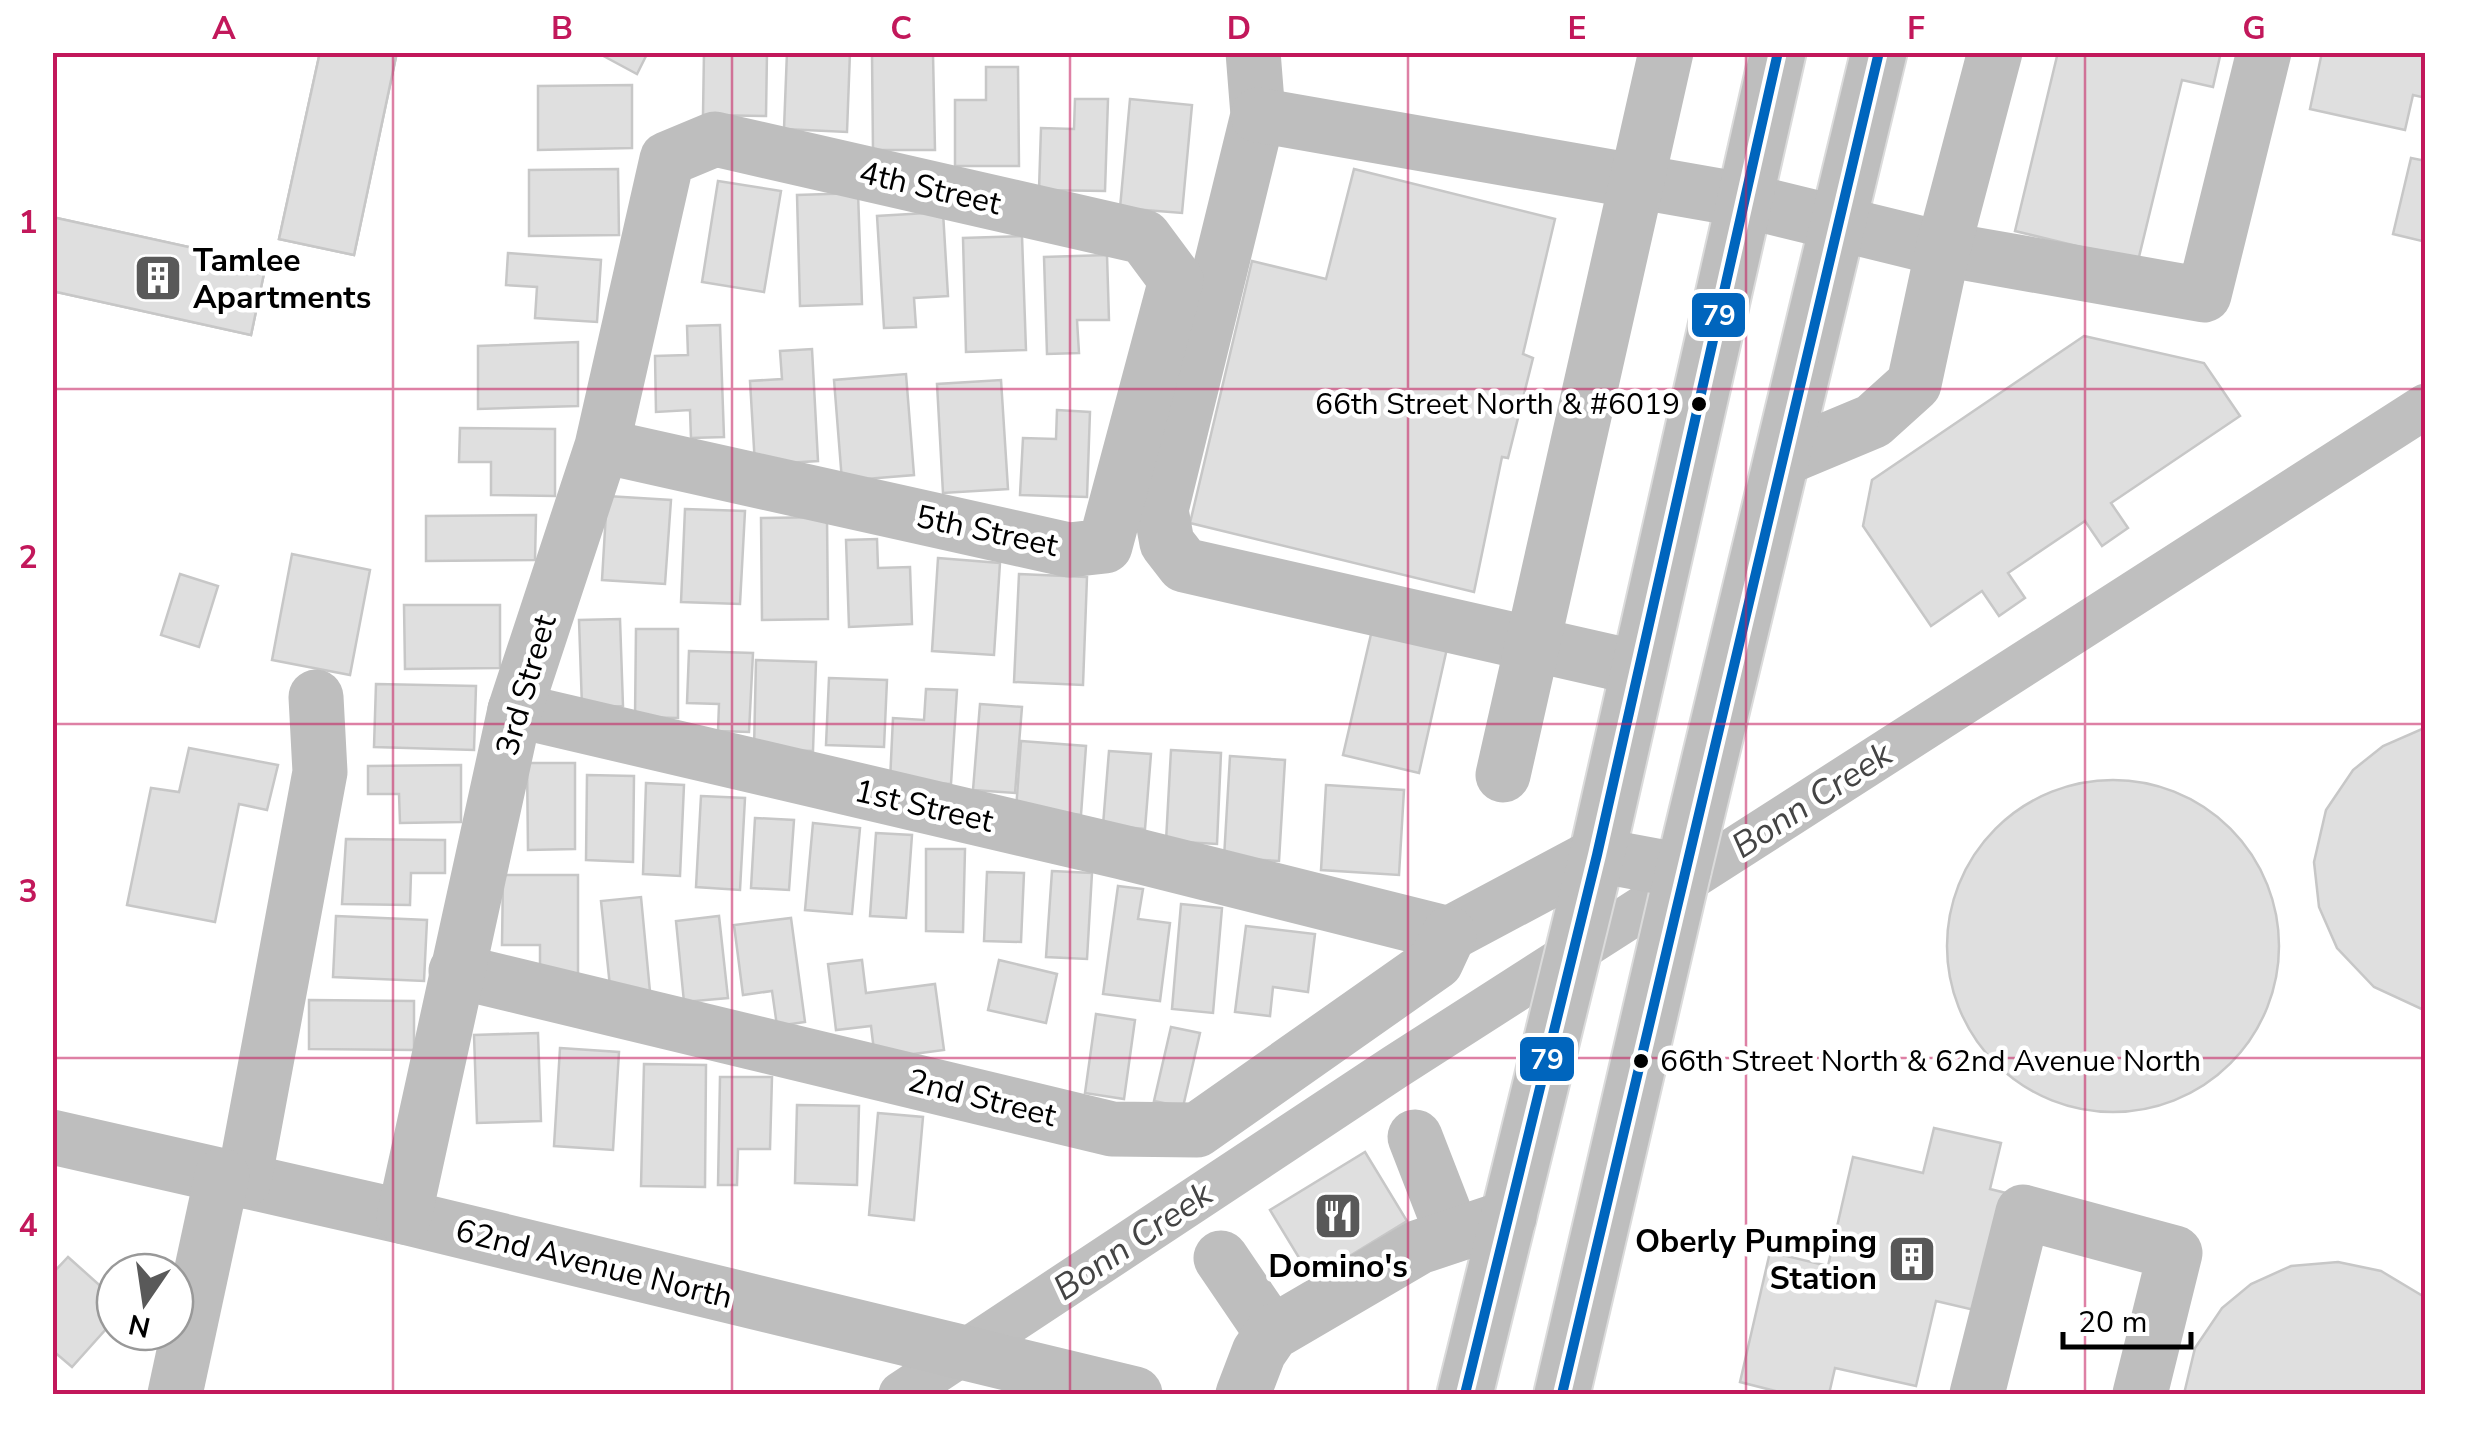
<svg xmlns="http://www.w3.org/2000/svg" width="2478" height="1447" viewBox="0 0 2478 1447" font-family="'Nunito Sans',sans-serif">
<rect width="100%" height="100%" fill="#fff"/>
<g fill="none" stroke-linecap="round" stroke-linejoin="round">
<!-- canal -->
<path stroke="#bfbfbf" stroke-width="45" d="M901,1394L1395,1067L2426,406"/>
</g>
<!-- building -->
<g fill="#dfdfdf" stroke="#c7c7c7" stroke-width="2.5">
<path d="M320,52H397L354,255L279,239Z"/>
<path d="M320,52H397L354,255L279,239Z"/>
<path d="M596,52H648L637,74Z"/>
<path d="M704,52H767L766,116L703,115Z"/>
<path d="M787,52H850L847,132L784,129Z"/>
<path d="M2058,52H2221L2213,87L2182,80L2138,261L2015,231Z"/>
<path d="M2322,52H2426V98L2413,95L2405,130L2310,109Z"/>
<path d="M872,54H933L935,150H873Z"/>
<path d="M986,67H1018L1019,166H955V100H986Z"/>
<path d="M632,85V148L538,150V86Z"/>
<path d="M1075,99H1108L1105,191L1039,190L1041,128L1074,129Z"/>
<path d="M1130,99L1192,105L1182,213L1120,208Z"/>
<path d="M2411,158L2426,161V242L2393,234Z"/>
<path d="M618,169L619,235L529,236V170Z"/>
<path d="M1354,169L1555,219L1523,354L1533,358L1508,458L1502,457L1474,592L1190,523L1252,261L1326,279Z"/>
<path d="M718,181L781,191L764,292L702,282Z"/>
<path d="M858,193L862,304L800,306L797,195Z"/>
<path d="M943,212L948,296L914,298L916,327L884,328L877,216Z"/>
<path d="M52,217L266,264L251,335L52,291Z"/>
<path d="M52,217L266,264L251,335L52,291Z"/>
<path d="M1022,236L1026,350L966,352L963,238Z"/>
<path d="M508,253L601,260L597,322L535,318L537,287L506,285Z"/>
<path d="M1107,255L1109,320H1077L1079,353L1047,354L1044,257Z"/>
<path d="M720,325L724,437L691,438L690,410L656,412L655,356L688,355L687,326Z"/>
<path d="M2084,336L2204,363L2240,416L2111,503L2128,528L2102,546L2085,521L2008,573L2025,598L1999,616L1982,591L1931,626L1863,526L1872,480Z"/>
<path d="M578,342V406L478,409V346Z"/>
<path d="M812,349L818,461L755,465L750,381L782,379L780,351Z"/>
<path d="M906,374L914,475L842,481L834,380Z"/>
<path d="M1001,380L1008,489L943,493L937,384Z"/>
<path d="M1057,410L1090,412L1087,497L1020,495L1023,438L1056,439Z"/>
<path d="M460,428L555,429V496L491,495V462H459Z"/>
<path d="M607,496L671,500L665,584L602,580Z"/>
<path d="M685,509L745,511L740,604L681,602Z"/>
<path d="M536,515L535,560L426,561V516Z"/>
<path d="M827,517L828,619L762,620L761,518Z"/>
<path d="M877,539L878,568L910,567L912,624L849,627L846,540Z"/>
<path d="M292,554L370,570L350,675L272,660Z"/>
<path d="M938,558L1000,563L994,655L932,651Z"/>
<path d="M180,574L218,586L199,647L161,635Z"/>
<path d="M1019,574L1087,577L1083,685L1014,682Z"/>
<path d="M404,605H500V668L405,669Z"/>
<path d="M1375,617L1450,635L1419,773L1343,755Z"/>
<path d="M620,619L623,706L582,707L579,620Z"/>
<path d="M636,629H678V718L635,717Z"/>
<path d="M689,651L753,653L749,732L718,731L719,704L687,703Z"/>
<path d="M756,660L816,662L813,751L754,749Z"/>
<path d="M829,678L887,680L884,747L826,745Z"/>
<path d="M376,684L476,686L474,750L374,747Z"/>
<path d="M926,689L957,690L951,784L890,781L893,718L924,720Z"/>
<path d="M980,704L1022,707L1015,793L973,790Z"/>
<path d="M2422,729H2426V1011L2374,987L2337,948L2319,907L2314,862L2326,810L2353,770L2383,746Z"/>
<path d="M1021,741L1086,746L1081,815L1016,810Z"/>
<path d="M189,748L278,765L267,810L239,804L215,922L127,905L151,788L179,792Z"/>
<path d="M1171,750L1221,753L1217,844L1166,841Z"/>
<path d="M1109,751L1151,754L1145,829L1103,825Z"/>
<path d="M1230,756L1285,760L1279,861L1224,858Z"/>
<path d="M527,763H575V849L528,850Z"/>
<path d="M461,765V822L400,823L399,794H368V766Z"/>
<path d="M587,775L634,776L633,862L586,860Z"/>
<circle cx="2113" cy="946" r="166"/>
<path d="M646,783L684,785L680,876L643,874Z"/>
<path d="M1326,785L1404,790L1399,875L1321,870Z"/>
<path d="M701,796L745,798L740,890L696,887Z"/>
<path d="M755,818L794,820L789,890L751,888Z"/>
<path d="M813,823L860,828L852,914L805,910Z"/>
<path d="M876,833L912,835L906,918L870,916Z"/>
<path d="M346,839L445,840V873H411L410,905L342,904Z"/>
<path d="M926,849H965L963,932L926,931Z"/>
<path d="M1052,871L1092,873L1087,959L1046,957Z"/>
<path d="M987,872L1024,873L1021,942L984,941Z"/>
<path d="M503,875H578V981H540V945H502Z"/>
<path d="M1118,886L1143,889L1138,919L1170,923L1160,1001L1103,994Z"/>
<path d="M641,897L650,992L611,996L601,901Z"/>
<path d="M1181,904L1222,908L1213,1013L1172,1009Z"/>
<path d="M336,916L427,920L424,981L333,977Z"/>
<path d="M719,916L728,998L684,1002L676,921Z"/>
<path d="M791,918L805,1022L777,1026L772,991L743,995L734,925Z"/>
<path d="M1246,926L1315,934L1308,992L1273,987L1270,1016L1235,1012Z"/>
<path d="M862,960L866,993L935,984L944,1050L875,1059L871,1026L836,1030L828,964Z"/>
<path d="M999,960L1057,974L1046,1023L988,1010Z"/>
<path d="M309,1000L414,1001V1050L309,1049Z"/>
<path d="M1096,1014L1135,1020L1124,1099L1085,1093Z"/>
<path d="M1171,1027L1200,1033L1183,1107L1154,1101Z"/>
<path d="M538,1033L541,1121L477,1123L474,1035Z"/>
<path d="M560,1048L619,1052L613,1150L554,1146Z"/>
<path d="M644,1064L706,1065L705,1187L641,1186Z"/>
<path d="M720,1077H772L770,1149H738L737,1185H718Z"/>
<path d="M797,1105L859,1106L857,1185L795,1183Z"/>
<path d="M878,1113L923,1117L914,1220L869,1215Z"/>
<path d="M1934,1128L2001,1143L1990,1189L2010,1194L1983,1312L1936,1301L1916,1386L1835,1368L1829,1394H1774L1775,1391L1740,1382L1770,1252L1828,1266L1853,1157L1923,1173Z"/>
<path d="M1365,1152L1407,1221L1312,1279L1270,1210Z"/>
<path d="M68,1257L115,1299V1319L72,1367L52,1350V1274Z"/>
<path d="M2338,1262L2381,1271L2426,1298V1394H2184L2195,1348L2222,1308L2251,1284L2291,1266Z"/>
</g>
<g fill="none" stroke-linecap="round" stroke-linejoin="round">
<!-- major casing -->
<g stroke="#dbdbdb" stroke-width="59">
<g id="major">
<path d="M1465,1394L1597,855L1778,52"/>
<path d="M1562,1394L1683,871L1879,52"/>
</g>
</g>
<!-- minor -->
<g stroke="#bebebe" stroke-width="55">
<path d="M1253,52L1258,115L1161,510L1167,543L1184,565L1638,668"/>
<path d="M1258,115L1743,200L1943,249L2204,295L2264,52"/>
<path d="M1782,459L1873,421L1914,384L1943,249L1995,52"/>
<path d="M515,710L1122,852L1449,934"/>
<path d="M1503,775L1666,52"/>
<path d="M1449,934L1597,855L1683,871"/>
<path d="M456,971L1112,1129L1197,1130L1436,962L1449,934"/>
<path d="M52,1137L404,1217L1135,1394"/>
<path d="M1415,1137L1453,1235"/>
<path d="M244,1181L320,772L316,697"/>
<path d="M404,1217L515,710L602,446L667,159L715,139L1144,237L1176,280L1105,546L1069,550L602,446"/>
<path d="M1221,1258L1272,1333"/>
<path d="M175,1394L222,1176"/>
<path d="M1243,1394L1259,1352L1272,1333L1419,1247L1509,1217"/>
<path d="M1977,1394L2023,1212L2175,1253L2140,1394"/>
</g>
<!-- major -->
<use href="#major" stroke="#bebebe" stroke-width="55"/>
<!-- bus-1 casing -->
<g stroke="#fff" stroke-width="18">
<g id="bus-1">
<path d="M1465,1394L1597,855L1778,52"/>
<path d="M1562,1394L1879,52"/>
</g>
</g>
<!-- bus-1 -->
<use href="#bus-1" stroke="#0065bd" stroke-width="10"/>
</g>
<!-- grid -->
<path fill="none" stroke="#c2185b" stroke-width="2.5" stroke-opacity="0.55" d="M393,52V1394M732,52V1394M1070,52V1394M1408,52V1394M1746,52V1394M2085,52V1394M52,389H2426M52,724H2426M52,1058H2426"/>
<!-- icons -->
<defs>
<g id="building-square" transform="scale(2.5)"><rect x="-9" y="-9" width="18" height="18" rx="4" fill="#595959" stroke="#fff"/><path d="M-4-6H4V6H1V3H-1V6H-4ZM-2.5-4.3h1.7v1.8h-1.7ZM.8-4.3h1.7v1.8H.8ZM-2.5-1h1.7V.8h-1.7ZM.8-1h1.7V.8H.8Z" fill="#fff"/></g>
<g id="restaurant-square" transform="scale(2.5)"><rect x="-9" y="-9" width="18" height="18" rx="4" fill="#595959" stroke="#fff"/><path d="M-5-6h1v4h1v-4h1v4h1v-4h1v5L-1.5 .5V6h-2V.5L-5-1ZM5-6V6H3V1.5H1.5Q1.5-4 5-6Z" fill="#fff"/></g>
</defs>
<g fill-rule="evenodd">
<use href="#building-square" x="158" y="278"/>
<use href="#restaurant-square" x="1338" y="1216"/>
<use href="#building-square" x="1912" y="1259"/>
</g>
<!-- markers -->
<g fill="#000" stroke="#fff" stroke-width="4">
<circle cx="1699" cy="404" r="9"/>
<circle cx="1641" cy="1061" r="9"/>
</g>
<g text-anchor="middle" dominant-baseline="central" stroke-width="9" stroke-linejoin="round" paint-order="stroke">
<!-- bus labels -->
<g font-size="30" fill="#000" stroke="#fff" text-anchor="end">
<text x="1680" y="404">66th Street North &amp; #6019</text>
<text x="1660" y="1061" text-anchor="start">66th Street North &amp; 62nd Avenue North</text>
</g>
<!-- street labels -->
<g font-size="32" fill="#000" stroke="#fff">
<text transform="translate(930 188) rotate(13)">4th Street</text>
<text transform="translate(987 531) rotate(12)">5th Street</text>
<text transform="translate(526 685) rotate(-74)">3rd Street</text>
<text transform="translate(924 806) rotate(13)">1st Street</text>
<text transform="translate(982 1098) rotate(14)">2nd Street</text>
<text transform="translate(594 1264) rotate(14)">62nd Avenue North</text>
</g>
<!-- poi labels -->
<g font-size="32" font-weight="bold" fill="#000" stroke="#fff" text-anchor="start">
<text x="193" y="260">Tamlee<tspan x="193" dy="37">Apartments</tspan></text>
<text x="1877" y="1241" text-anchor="end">Oberly Pumping<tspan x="1877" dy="37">Station</tspan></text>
<text x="1338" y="1266" text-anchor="middle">Domino's</text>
</g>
<!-- water labels -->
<g font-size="35" font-style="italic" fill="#444" stroke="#fff">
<text transform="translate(1812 800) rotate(-33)">Bonn Creek</text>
<text transform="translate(1133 1241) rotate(-34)">Bonn Creek</text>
</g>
</g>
<g stroke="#fff" stroke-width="4">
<rect x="1690" y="291" width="57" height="48" rx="10" fill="#0065bd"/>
<rect x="1518" y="1035" width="58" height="48" rx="10" fill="#0065bd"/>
</g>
<g font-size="28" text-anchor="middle" font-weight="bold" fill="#fff">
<text x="1719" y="325">79</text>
<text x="1547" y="1069">79</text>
</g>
<!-- border -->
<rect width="2478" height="1447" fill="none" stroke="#ffffff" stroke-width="110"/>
<!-- north arrow -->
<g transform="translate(145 1302) rotate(193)"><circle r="48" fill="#ffffff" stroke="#999999" stroke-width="2.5"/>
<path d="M0-8L18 38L0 25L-18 38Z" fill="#595959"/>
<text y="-15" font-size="28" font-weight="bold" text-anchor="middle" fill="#000000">N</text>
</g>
<!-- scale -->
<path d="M2063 1332v15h128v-15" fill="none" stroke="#000000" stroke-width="5"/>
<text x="2078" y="1332" font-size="30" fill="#000000" stroke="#ffffff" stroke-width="8" paint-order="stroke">20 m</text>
<rect x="55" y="55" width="2368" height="1337" fill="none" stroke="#c2185b" stroke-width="4"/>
<g font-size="32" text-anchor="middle" font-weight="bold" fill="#c2185b">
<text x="224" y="39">A</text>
<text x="562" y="39">B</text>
<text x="901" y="39">C</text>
<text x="1239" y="39">D</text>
<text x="1577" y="39">E</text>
<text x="1916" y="39">F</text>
<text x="2254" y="39">G</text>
<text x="28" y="233">1</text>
<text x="28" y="568">2</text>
<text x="28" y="902">3</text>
<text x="28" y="1236">4</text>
</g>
</svg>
